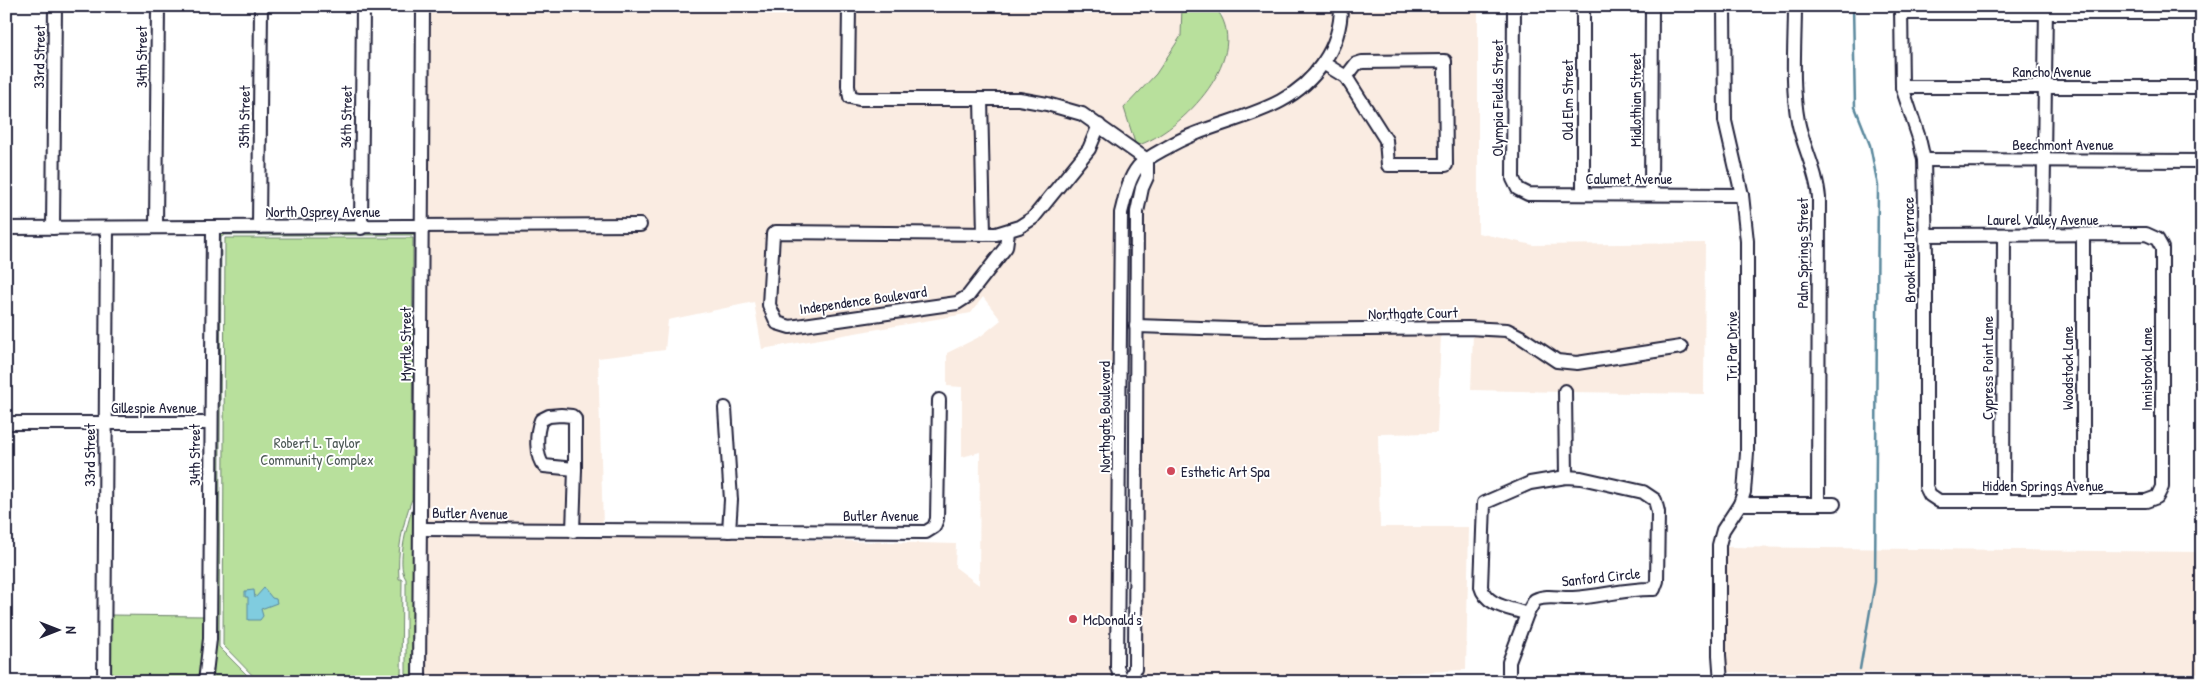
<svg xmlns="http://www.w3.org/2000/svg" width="2208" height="688" viewBox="0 0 2208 688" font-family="'Patrick Hand',sans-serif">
<rect width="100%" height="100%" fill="#fff"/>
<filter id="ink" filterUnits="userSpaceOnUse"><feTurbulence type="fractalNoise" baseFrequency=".02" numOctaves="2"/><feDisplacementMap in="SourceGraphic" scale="10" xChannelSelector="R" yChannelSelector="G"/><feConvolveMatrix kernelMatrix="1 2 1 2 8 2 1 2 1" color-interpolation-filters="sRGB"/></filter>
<g filter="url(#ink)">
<!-- built -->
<g fill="#faece2">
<path d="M428,6H844L845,97L977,103L979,229L776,227L772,325L958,307L1012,235L1093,152L1102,136L1142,166L1125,202L1120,676L962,678L876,682H424L425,533L669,536L956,544L955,567L979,585L980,452L962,457V387L947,386V353L981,336L1001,320L983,297L971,313L762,349L754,302L668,320L665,350L598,358L603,526H578L581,428L549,412L535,459L570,473L568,526L425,524L427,231L645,229V221L427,222Z"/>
<path d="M854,6H1182L1181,36L1156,74L1124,108L1223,16L1214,6H1336L1334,27L1326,49L1297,87L1148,159L1063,104L854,93Z"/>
<path d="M1346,6H1478V233L1533,245L1705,243L1704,394L1570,392V387H1560V392L1471,390L1473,333L1506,335L1554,365L1647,358L1686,351L1684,342L1577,359L1559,357L1524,333L1131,326L1132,221L1152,168L1180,145L1290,103L1314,85L1325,69L1339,77L1381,142L1383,165L1446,169L1445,56L1345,70L1330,62Z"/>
<path d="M1440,65L1441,161H1393L1352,78L1359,68Z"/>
<path d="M986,103L1018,104L1059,112L1094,130L1084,147L1030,215L1017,223L989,229Z"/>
<path d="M778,236L1002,237L1001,245L960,297L795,322L781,319L774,304Z"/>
<path d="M1441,334L1437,433L1378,434L1380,527H1469L1466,670L1310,677L1129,676L1131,335Z"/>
<path d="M1724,547L2202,552V675L1725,672Z"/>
</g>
<!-- green -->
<g fill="#b8e09c" stroke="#6d816c">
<path d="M1182,6H1214C1257,54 1182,132 1136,146L1124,108L1156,74L1181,36Z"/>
<path d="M416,231V235H225L221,237L219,647L254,682H210L218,233Z"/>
<path d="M225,238H413L412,499C402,525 397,551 399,579H402L401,682H259L223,645Z"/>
<path d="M415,500L414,682H406V579C395,564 409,518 415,500Z"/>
<path d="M109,615L205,616V639L200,682H109Z"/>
</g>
<!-- water -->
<path fill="#80ccdf" stroke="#5a889d" d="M264,588L272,598L276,599L277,603L261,609L263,616L260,620H248V597H245V591L254,590L255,598Z"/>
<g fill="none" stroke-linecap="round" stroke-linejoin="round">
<!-- stream -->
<path stroke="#5a889d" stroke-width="2.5" d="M1853,6L1855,107L1870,145L1878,186L1875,582L1860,669"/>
<!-- minor casing -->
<g stroke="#22223b" stroke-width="16">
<g id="minor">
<path d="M849,6L848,86L850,97L859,99H1019L1047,104L1082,114L1147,160"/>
<path d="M1514,6L1513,179L1518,189L1528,194L1742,195"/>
<path d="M1795,6C1795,44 1791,84 1798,121C1803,147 1817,171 1819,198L1818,504"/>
<path d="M1901,6L1902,87L1919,138L1924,160L1926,255V487L1930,495L1939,501H2146L2157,497L2162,487V248L2157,239L2146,234L1925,235"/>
<path d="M1901,13H2202"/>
<path d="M1445,61L1446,165H1388L1386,140L1346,77L1356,64L1362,62Z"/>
<path d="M1323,63L1346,77"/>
<path d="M1902,87H2202"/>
<path d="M981,99L984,234"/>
<path d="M1924,160L2202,161"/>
<path d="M1583,194V6"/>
<path d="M1651,194L1652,6"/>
<path d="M156,227L158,6"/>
<path d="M259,227L261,6"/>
<path d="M6,228L640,225"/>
<path d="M53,228L55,6"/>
<path d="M361,228L363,6"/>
<path d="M1008,232L1006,247L968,296L957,303L790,327L777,323L769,305L773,234L776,232L996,234L1019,227L1033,218L1089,149L1099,125"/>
<path d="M2043,234L2046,6"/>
<path d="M1136,326L1265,330L1468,328L1507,330L1521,337L1557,361L1577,363L1681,347"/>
<path d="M1565,391L1566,477"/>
<path d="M725,408L731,500L729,531"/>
<path d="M561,415L572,416L575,419V469L544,466C535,457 536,432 541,420L549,416Z"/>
<path d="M6,423H211"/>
<path d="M2003,500L2004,235"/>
<path d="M2083,501V235"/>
<path d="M1740,504H1834"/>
<path d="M420,529L926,532L934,527L937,519L939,400"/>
<path d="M573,531L575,469"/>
<path d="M104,682L107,228"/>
<path d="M205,682L210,639L213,228"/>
<path d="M419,682L423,6"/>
<path d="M1122,682L1117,667L1121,213C1125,198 1128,179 1138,167C1145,159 1157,153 1166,148C1219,116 1287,118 1323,63C1335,46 1341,27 1341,6"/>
<path d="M1128,682L1135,669L1137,212L1142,188L1147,177V160"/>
<path d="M1509,682V662L1527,614L1535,600C1547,594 1560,599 1573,598C1601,597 1626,588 1654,589L1657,581L1658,512L1655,500L1643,492L1581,478L1566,477L1530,483L1484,503L1481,587C1486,606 1511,608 1527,614"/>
<path d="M1721,682L1719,655V545L1723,530L1740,504L1744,492L1747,453V241L1742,195L1725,121L1724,6"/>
</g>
</g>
<!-- minor -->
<use href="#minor" stroke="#fff" stroke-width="12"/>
</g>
</g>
<!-- markers -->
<g fill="#d1495b" stroke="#fff" stroke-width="2">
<circle cx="1171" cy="471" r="5"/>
<circle cx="1073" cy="619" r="5"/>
</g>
<g text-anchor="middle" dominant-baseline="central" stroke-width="4" stroke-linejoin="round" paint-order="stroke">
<!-- street labels -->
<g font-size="15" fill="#22223b" stroke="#fff">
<text transform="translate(39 57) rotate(-89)">33rd Street</text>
<text transform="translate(141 57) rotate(-90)">34th Street</text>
<text x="2052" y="71">Rancho Avenue</text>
<text transform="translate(1497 98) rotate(-90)">Olympia Fields Street</text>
<text transform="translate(1567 100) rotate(-90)">Old Elm Street</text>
<text transform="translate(1635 100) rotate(-90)">Midlothian Street</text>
<text transform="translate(244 117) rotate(-89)">35th Street</text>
<text transform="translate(346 117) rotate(-89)">36th Street</text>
<text x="2063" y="144">Beechmont Avenue</text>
<text x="1629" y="178">Calumet Avenue</text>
<text x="323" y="211">North Osprey Avenue</text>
<text x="2043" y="219">Laurel Valley Avenue</text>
<text transform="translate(1909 250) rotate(-91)">Brook Field Terrace</text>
<text transform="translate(1802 253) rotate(-90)">Palm Springs Street</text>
<text transform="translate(863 300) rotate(-8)">Independence Boulevard</text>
<text transform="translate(1413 313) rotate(-1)">Northgate Court</text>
<text transform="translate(405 344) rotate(-90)">Myrtle Street</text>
<text transform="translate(1731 346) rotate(-90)">Tri Par Drive</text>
<text transform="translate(1987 368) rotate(-90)">Cypress Point Lane</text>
<text transform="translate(2067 368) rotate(-90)">Woodstock Lane</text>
<text transform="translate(2146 369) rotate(-90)">Innisbrook Lane</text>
<text x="154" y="407">Gillespie Avenue</text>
<text transform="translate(1104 417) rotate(-90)">Northgate Boulevard</text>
<text transform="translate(89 455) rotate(-90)">33rd Street</text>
<text transform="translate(194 455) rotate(-90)">34th Street</text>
<text x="2043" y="485">Hidden Springs Avenue</text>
<text transform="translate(470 513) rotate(1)">Butler Avenue</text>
<text x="881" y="515">Butler Avenue</text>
<text transform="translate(1601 577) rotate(-6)">Sanford Circle</text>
</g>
<!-- park labels -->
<g font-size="15" fill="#4f5b58" stroke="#fff">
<text x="317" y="442">Robert L. Taylor<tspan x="317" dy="17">Community Complex</tspan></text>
</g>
<!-- poi labels -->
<g font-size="15" fill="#22223b" stroke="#fff" text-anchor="start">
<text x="1181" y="471">Esthetic Art Spa</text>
<text x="1083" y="619">McDonald's</text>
</g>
</g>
<!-- margin -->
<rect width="2208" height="688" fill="none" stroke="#fff" stroke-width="25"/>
<rect x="12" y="12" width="2183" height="663" fill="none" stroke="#22223b" stroke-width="2" filter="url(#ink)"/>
<!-- north arrow -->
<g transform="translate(58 630) rotate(90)" stroke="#ffffff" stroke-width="4" paint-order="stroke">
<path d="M0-4L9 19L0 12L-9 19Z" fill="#22223b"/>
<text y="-8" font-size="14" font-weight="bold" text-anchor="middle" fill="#22223b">N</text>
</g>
</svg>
